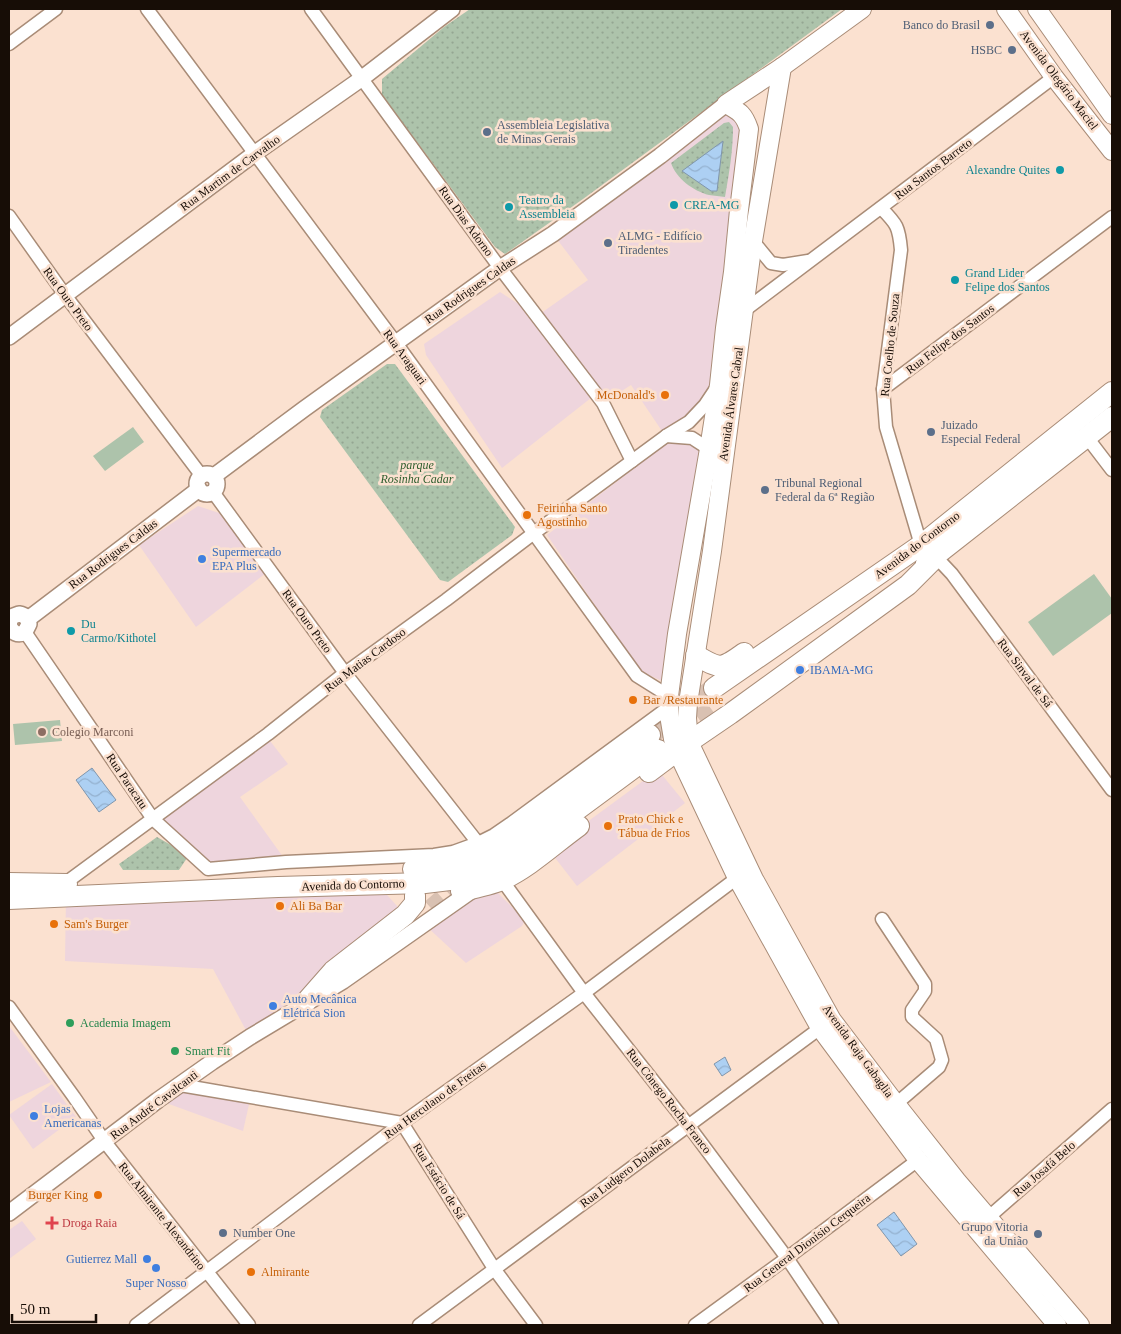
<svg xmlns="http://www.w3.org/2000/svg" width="1121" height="1334" viewBox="0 0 1121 1334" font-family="Georgia,serif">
<defs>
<pattern id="park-dots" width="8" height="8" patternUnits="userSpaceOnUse" patternTransform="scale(1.25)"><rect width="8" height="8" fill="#adc3ab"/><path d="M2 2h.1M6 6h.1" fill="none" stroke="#94a692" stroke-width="1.8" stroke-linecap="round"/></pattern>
<pattern id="water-waves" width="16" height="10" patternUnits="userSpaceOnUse" patternTransform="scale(1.25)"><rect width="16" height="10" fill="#add0f3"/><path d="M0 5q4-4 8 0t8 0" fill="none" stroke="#94b1cf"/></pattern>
</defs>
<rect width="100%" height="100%" fill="#fbe1d0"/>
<!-- commercial -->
<g fill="#eed5dd">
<path d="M726,104L746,120L719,385L694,427L668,436L709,449L671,685L640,671L547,535L641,463L666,437L631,385L603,403L596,394L502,468L426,355L424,344L500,292L537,316L588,280L553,234Z"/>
<path d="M198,506L219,513L266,573L196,627L139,545Z"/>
<path d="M267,737L288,764L240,797L286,861L208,868L156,819Z"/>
<path d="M658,770L685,803L577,886L549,850Z"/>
<path d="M379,886L406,916L248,1034L213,969L65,961L66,897Z"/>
<path d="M493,888L525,920L522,926L466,963L425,925Z"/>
<path d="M9,1026L51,1082L9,1102Z"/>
<path d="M52,1084L76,1117L33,1149L9,1115Z"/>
<path d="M180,1085L250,1100L243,1131L158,1100Z"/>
<path d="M22,1221L36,1239L9,1259V1230Z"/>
</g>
<!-- green -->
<g fill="#adc3ab">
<path d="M133,427L144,442L105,471L93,456Z"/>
<path d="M1094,574L1112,599V613L1053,656L1028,622Z"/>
<path d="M60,720L62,741L15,745L13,724Z"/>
</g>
<!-- park -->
<g fill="url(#park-dots)">
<path d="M470,9H842L583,199L505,254L495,247L382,95V79L444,27Z"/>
<path d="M729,122L733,127C733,151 729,174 725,197C720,196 714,196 709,195C693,191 676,178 671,163L724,123Z"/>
<path d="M387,364H395L515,527L512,535L448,582L440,580L320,417L322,410Z"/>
<path d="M157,837L171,845L187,858L179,870H123L119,864Z"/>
</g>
<!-- water -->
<g fill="url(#water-waves)" stroke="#8096ac">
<path d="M723,141L717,191H711L682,171Z"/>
<path d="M92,768L116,800L99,812L76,780Z"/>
<path d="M725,1057L731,1070L722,1076L714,1064Z"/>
<path d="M894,1212L917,1244L901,1256L877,1225Z"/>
</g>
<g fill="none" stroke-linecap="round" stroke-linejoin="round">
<!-- tertiary-tunnel -->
<path stroke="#d9c1b2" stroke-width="15" stroke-dasharray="15 8" stroke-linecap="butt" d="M430,907L464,877"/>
<!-- primary-tunnel -->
<g stroke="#d9c1b2" stroke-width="20" stroke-dasharray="20 10" stroke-linecap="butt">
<path d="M650,735L714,688"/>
<path d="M675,737L712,710"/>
</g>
<!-- minor casing -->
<g stroke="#a98c77" stroke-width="15">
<g id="minor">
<path d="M147,9L396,343L637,676L669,696"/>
<path d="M311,9L500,268L603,403L632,461"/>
<path d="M9,44L56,9"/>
<path d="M881,208C897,224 899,227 901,250L883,389L886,427L921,545"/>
<path d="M9,216L65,295L201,475"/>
<path d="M753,241L771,263L783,265L808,261"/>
<path d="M741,313L1054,77"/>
<path d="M883,389L1112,217"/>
<path d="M666,436L692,438L709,449"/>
<path d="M1086,436L1112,470"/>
<path d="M213,492L345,673L478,843"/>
<path d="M936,557L952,574L1112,790"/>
<path d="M25,632L153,819L208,869L286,862L434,855L453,852L478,843L494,835L510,824L669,707"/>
<path d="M502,880L584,993L688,1125L787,1258L832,1325"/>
<path d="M64,884L268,734L345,673L446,600L534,533L666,436L689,422L705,405L717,387"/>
<path d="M882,919L925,984V991L912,1010V1017L936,1039L942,1060L939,1067L896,1104"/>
<path d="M9,1007L74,1097L105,1142L249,1325"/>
<path d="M180,1085L402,1123L495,1270L536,1325"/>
<path d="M982,1223L1112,1109"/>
<path d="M136,1325L402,1123L584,993L737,878"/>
<path d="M419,1325L827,1023"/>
<path d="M695,1325L787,1258L918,1160"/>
</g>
</g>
<!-- tertiary casing -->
<g stroke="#a98c77" stroke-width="18">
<g id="tertiary">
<path d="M9,337L254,154L361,79L452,9"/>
<circle cx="207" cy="484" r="10"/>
<path d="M214,476L304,409L500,268L553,234L660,156L726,104"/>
<path d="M28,619L199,489"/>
<path d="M9,625L11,617L19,614C25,615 28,618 29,624L25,632C18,636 12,633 9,625"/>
<path d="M9,1213L158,1100L212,1062L250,1037L343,981L474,889"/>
</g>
</g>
<!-- secondary casing -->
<g stroke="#a98c77" stroke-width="20">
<g id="secondary">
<path d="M862,9L782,67L726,104C740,112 744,114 749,129L739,210L733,272L725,328L719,385L709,449L677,634L669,696V715L673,739L677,751L737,878L820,1028L918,1160L1057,1325"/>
<path d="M1006,9L1054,77L1112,151"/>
<path d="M1037,9L1112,115"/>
<path d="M782,67L753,241L712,551L688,703L687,718L689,742L754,879L832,1020L896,1104L957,1181L1080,1325"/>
</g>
</g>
<!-- primary casing -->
<g stroke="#a98c77" stroke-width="22">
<g id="primary">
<path d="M926,563L1112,417"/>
<path d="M696,655C720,670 722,669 744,653"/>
<path d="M714,688L921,545L1112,392"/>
<path d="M649,772L689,742L730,714L908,585L936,557"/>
<path d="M413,869C454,868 482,858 516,836L650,735"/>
<path d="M9,883L67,884"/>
<path d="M461,891C475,888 490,885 502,880C530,867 554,844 579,826"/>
<path d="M9,899L278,887L425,883L458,879L485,871L516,855L658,750"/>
<path d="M304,1004L333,971L405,915L415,903V895"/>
</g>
</g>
<!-- minor -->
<use href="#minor" stroke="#fff" stroke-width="12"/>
<!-- tertiary -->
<use href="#tertiary" stroke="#fff" stroke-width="15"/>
<!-- secondary -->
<use href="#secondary" stroke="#fff" stroke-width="18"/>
<!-- primary -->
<use href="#primary" stroke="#fff" stroke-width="20"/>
</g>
<!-- markers -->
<g fill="#5c6f8a" stroke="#fbe1d0" stroke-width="2">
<circle cx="990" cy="25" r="5"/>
<circle cx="1012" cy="50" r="5"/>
<circle cx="487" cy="132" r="5"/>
<circle cx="608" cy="243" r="5"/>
<circle cx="931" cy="432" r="5"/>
<circle cx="765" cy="490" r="5"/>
<circle cx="223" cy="1233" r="5"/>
<circle cx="1038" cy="1234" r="5"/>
</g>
<g fill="#0f9aa8" stroke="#fbe1d0" stroke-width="2">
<circle cx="1060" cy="170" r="5"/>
<circle cx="674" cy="205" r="5"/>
<circle cx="509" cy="207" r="5"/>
<circle cx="955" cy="280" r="5"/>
<circle cx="71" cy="631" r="5"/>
</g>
<g fill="#e8710a" stroke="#fbe1d0" stroke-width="2">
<circle cx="665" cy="395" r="5"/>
<circle cx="527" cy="515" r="5"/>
<circle cx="633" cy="700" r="5"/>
<circle cx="608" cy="826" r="5"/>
<circle cx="280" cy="906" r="5"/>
<circle cx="54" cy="924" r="5"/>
<circle cx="98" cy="1195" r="5"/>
<circle cx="251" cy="1272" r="5"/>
</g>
<g fill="#3f7fe0" stroke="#fbe1d0" stroke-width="2">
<circle cx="202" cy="559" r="5"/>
<circle cx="800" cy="670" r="5"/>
<circle cx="273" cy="1006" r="5"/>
<circle cx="34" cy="1116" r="5"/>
<circle cx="147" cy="1259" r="5"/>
<circle cx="156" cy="1268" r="5"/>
</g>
<circle fill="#8d6e63" stroke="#fbe1d0" stroke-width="2" cx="42" cy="732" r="5"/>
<g fill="#2e9e5b" stroke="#fbe1d0" stroke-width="2">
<circle cx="70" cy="1023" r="5"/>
<circle cx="175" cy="1051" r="5"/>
</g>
<path fill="#e0444e" stroke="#fbe1d0" stroke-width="2" d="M49.5 1215.5h5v5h5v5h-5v5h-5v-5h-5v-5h5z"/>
<g text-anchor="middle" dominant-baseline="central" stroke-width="5" stroke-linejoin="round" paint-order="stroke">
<!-- service labels -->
<g font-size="12" fill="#4e5e75" stroke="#fbe1d0" text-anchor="start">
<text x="980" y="25" text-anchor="end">Banco do Brasil</text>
<text x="1002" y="50" text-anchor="end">HSBC</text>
<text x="497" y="125">Assembleia Legislativa<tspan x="497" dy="14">de Minas Gerais</tspan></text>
<text x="618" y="236">ALMG - Edifício<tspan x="618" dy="14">Tiradentes</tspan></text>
<text x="941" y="425">Juizado<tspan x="941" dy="14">Especial Federal</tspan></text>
<text x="775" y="483">Tribunal Regional<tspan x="775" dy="14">Federal da 6ª Região</tspan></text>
<text x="1028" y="1227" text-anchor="end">Grupo Vitoria<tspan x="1028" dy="14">da União</tspan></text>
<text x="233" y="1233">Number One</text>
</g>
<!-- street labels -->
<g font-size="12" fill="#170d06" stroke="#fbe1d0">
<text transform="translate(1059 80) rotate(53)">Avenida Olegário Maciel</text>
<text transform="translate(933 169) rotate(-37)">Rua Santos Barreto</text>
<text transform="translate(230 173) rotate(-36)">Rua Martim de Carvalho</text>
<text transform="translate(466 221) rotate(54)">Rua Dias Adorno</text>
<text transform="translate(470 290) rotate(-35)">Rua Rodrigues Caldas</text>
<text transform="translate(68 299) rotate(54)">Rua Ouro Preto</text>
<text transform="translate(950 339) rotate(-37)">Rua Felipe dos Santos</text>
<text transform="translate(890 345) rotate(-84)">Rua Coelho de Souza</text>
<text transform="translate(405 357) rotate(54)">Rua Araguari</text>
<text transform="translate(731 404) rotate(-82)">Avenida Álvares Cabral</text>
<text transform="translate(917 545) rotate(-37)">Avenida do Contorno</text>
<text transform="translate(113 554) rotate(-37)">Rua Rodrigues Caldas</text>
<text transform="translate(307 621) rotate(54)">Rua Ouro Preto</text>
<text transform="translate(365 660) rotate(-37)">Rua Matias Cardoso</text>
<text transform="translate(1025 673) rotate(53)">Rua Sinval de Sá</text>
<text transform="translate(127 781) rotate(56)">Rua Paracatu</text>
<text transform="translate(353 885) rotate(-2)">Avenida do Contorno</text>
<text transform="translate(858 1051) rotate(54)">Avenida Raja Gabaglia</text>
<text transform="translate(435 1100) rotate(-36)">Rua Herculano de Freitas</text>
<text transform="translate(669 1101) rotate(52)">Rua Cônego Rocha Franco</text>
<text transform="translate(154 1105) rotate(-37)">Rua André Cavalcanti</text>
<text transform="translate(1044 1169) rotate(-41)">Rua Josafá Belo</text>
<text transform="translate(625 1172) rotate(-37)">Rua Ludgero Dolabela</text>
<text transform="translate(439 1181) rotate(58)">Rua Estácio de Sá</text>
<text transform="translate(162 1216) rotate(52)">Rua Almirante Alexandrino</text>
<text transform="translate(807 1243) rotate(-37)">Rua General Dionísio Cerqueira</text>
</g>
<!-- culture labels -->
<g font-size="12" fill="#0d838f" stroke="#fbe1d0" text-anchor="start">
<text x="1050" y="170" text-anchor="end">Alexandre Quites</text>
<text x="519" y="200">Teatro da<tspan x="519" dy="14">Assembleia</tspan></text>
<text x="684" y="205">CREA-MG</text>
<text x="965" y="273">Grand Lider<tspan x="965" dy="14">Felipe dos Santos</tspan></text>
<text x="81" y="624">Du<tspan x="81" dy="14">Carmo/Kithotel</tspan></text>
</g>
<!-- food labels -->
<g font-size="12" fill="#c56008" stroke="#fbe1d0" text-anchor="start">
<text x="655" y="395" text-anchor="end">McDonald's</text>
<text x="537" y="508">Feirinha Santo<tspan x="537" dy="14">Agostinho</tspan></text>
<text x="643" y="700">Bar /Restaurante</text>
<text x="618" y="819">Prato Chick e<tspan x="618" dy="14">Tábua de Frios</tspan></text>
<text x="290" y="906">Ali Ba Bar</text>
<text x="64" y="924">Sam's Burger</text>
<text x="88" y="1195" text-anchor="end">Burger King</text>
<text x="261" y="1272">Almirante</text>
</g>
<!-- park labels -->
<g font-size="12" font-style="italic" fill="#2e5d2d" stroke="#fbe1d0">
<text x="417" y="465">parque<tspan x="417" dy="14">Rosinha Cadar</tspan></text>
</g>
<!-- shop labels -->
<g font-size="12" fill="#366cbe" stroke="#fbe1d0" text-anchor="start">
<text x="212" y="552">Supermercado<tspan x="212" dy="14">EPA Plus</tspan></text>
<text x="810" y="670">IBAMA-MG</text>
<text x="283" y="999">Auto Mecânica<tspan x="283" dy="14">Elétrica Sion</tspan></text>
<text x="44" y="1109">Lojas<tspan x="44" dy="14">Americanas</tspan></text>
<text x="137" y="1259" text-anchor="end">Gutierrez Mall</text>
<text x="156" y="1283" text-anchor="middle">Super Nosso</text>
</g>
<!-- education labels -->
<g font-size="12" fill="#785e54" stroke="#fbe1d0" text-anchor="start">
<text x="52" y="732">Colegio Marconi</text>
</g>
<!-- leisure labels -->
<g font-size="12" fill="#27864d" stroke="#fbe1d0" text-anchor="start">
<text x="80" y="1023">Academia Imagem</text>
<text x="185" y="1051">Smart Fit</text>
</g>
<!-- health labels -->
<g font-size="12" fill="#be3a42" stroke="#fbe1d0" text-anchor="start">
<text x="62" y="1223">Droga Raia</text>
</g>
</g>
<!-- border -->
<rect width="1121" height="1334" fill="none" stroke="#170d06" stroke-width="20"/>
<!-- scale -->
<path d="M12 1314v8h84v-8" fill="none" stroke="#170d06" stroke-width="2.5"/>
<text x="20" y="1314" font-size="15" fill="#170d06" stroke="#fbe1d0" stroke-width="4" paint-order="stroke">50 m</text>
</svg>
